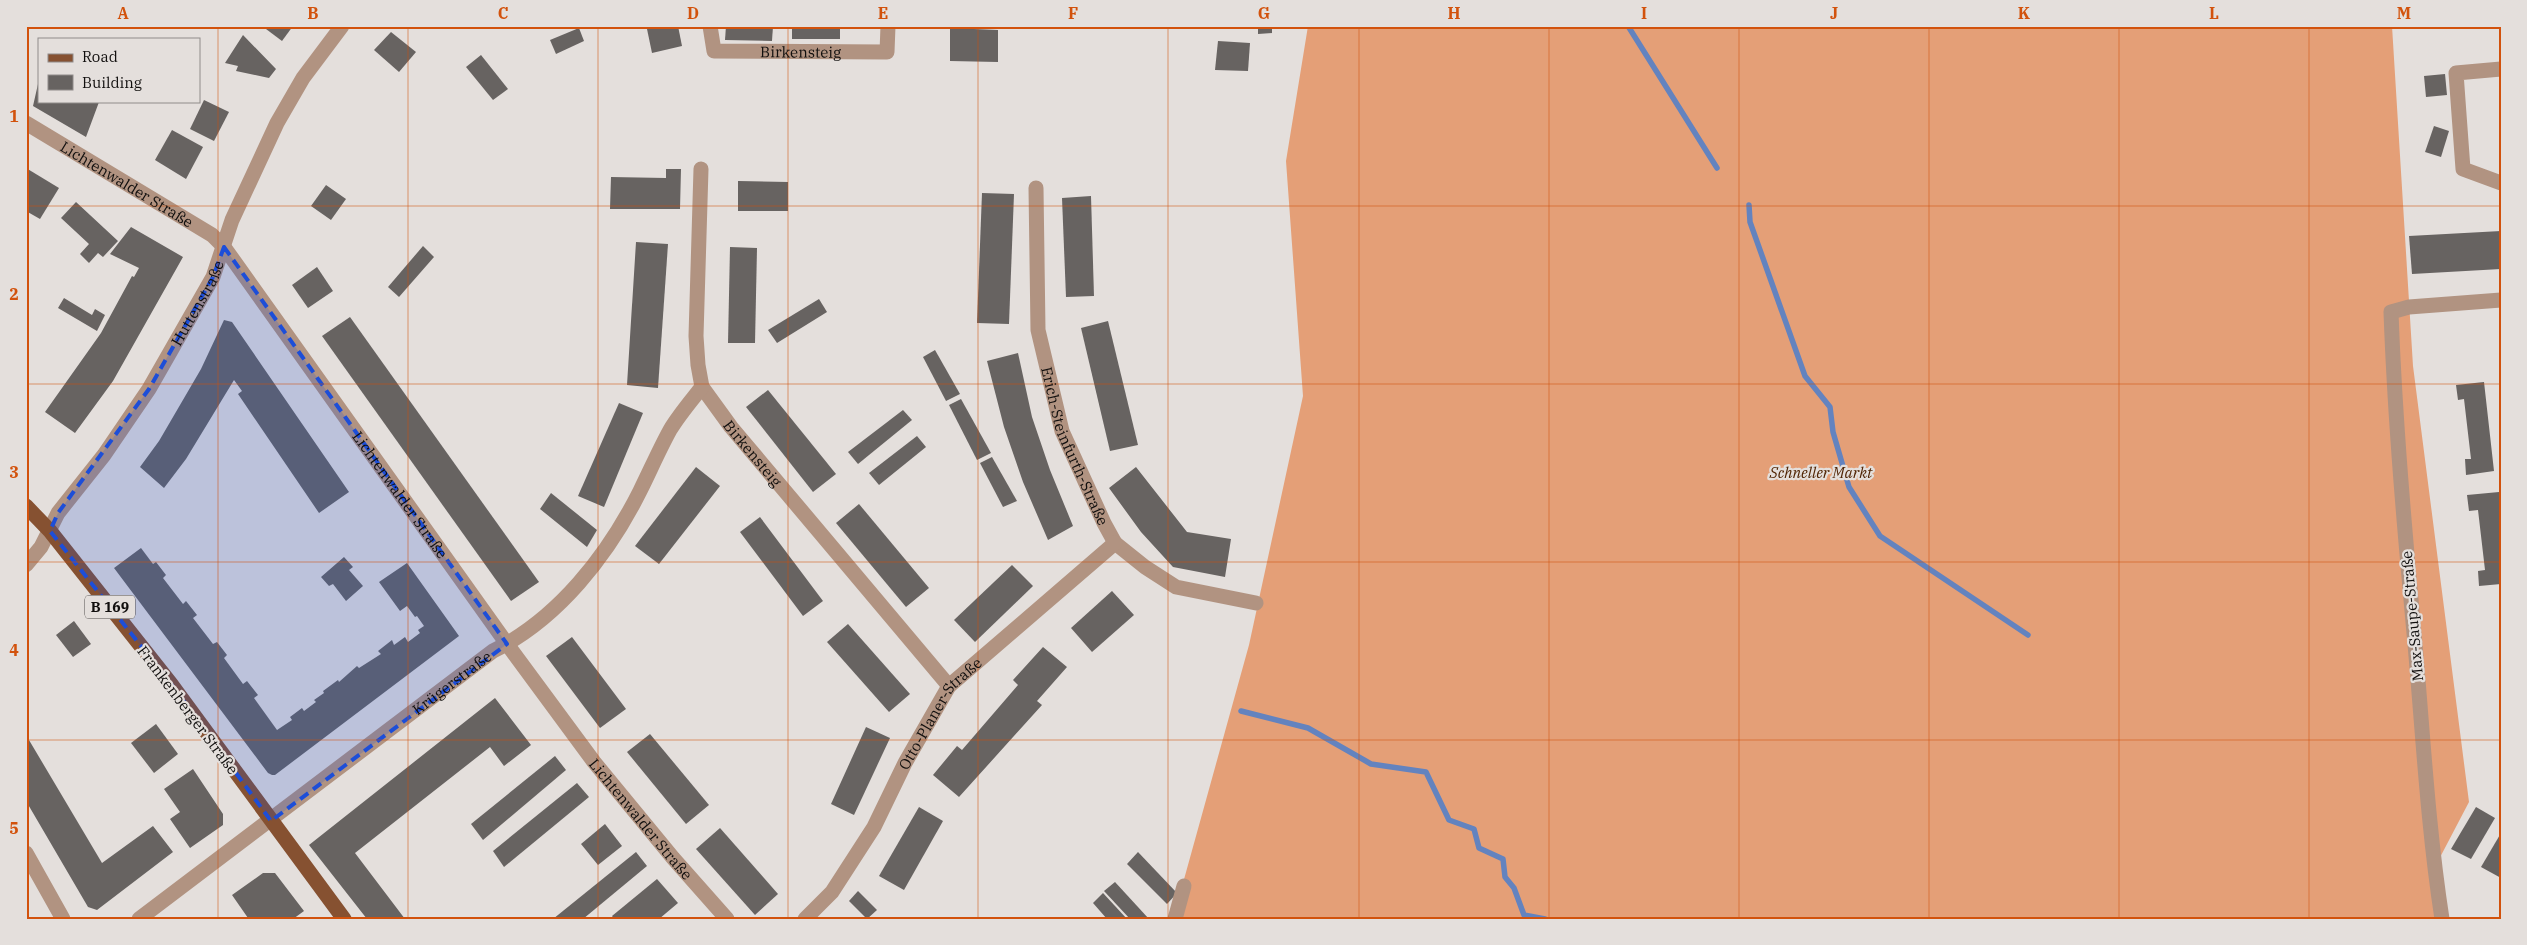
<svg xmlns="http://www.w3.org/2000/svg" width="2527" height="945" viewBox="0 0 2527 945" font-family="'IBM Plex Serif',serif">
<rect width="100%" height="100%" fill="#e4dfdc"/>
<!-- forest -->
<path fill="#e49f77" d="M1308,26H2392L2413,366L2469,802L2436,865L2444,919H1173L1249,645L1303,396L1286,161Z"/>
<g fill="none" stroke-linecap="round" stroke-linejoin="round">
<!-- stream -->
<g stroke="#6383bf" stroke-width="5.5">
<path d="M1628,26L1717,168"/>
<path d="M1749,205L1750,222L1805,376L1830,407L1833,432L1849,487L1880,536L2028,635"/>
<path d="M1241,711L1308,728L1371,764L1426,772L1449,820L1474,829L1479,848L1503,859L1505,877L1514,888L1524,915L1545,919"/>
</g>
</g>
<!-- building -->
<g fill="#676361">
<path d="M262,26H293L282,41Z"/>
<path d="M662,26H678L682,46L652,53L647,29Z"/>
<path d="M726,26H773L772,41L725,40Z"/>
<rect x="792" y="26" width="48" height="13"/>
<path d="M1258,26H1272V33L1258,34Z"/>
<path d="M579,28L584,41L556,54L550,40Z"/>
<path d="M950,28L998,30V62L950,61Z"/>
<path d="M391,32L416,52L399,72L374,50Z"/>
<path d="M243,35L276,69L269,78L236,71L238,66L225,63Z"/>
<path d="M1218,41L1250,43L1248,71L1215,70Z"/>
<path d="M481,55L508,89L493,100L466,67Z"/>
<path d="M2445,74L2447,95L2426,97L2424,76Z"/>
<path d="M38,84L39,101L99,102L86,137L33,106Z"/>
<path d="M204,100L229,112L214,141L190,129Z"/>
<path d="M2434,126L2449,131L2441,157L2425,152Z"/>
<path d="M172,130L203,147L186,179L155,160Z"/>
<path d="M26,168L59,188L40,219L26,211Z"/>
<path d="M666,169H681L680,209H610L611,177L666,178Z"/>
<path d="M738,181L788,182V211H738Z"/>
<path d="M326,185L346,199L331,220L311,206Z"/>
<path d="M982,193L1014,194L1009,324L977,323Z"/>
<path d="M1091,196L1094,296L1066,297L1062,198Z"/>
<path d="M76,202L118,241L103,257L98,253L89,263L80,254L89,244L61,218Z"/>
<path d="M131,227L183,257L113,381L75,433L45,412L101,333L132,276L134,277L139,268L110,254Z"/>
<path d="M2501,231V269L2412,274L2409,236Z"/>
<path d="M636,242L668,244L658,388L627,385Z"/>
<path d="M423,246L434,257L399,297L388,287Z"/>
<path d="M730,247L757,248L755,343H728Z"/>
<path d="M317,267L333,291L308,308L292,285Z"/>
<path d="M64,298L92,315L95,309L105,315L97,331L58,308Z"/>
<path d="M819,299L827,312L777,343L768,330Z"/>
<path d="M350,317L539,582L511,601L322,336Z"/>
<path d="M224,320L232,322L349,492L319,513L238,394L242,391L234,380L186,459L164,488L140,467L159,441L201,369Z"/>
<path d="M1108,321L1138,445L1110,451L1081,328Z"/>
<path d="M935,350L960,394L946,401L923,357Z"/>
<path d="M1018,353L1032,417L1050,470L1073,526L1048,540L1023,482L1004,427L987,361Z"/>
<path d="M2484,382L2494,471L2466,475L2465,459H2471L2464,399L2458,400L2456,385Z"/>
<path d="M768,390L836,474L813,492L746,407Z"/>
<path d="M961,399L991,453L977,460L949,405Z"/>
<path d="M619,403L643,413L604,507L578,496Z"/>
<path d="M903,410L912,420L858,464L848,452Z"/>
<path d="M917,436L926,447L879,485L869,473Z"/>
<path d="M992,457L1017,501L1003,507L980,463Z"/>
<path d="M696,467L720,486L659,564L635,546Z"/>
<path d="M1136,467L1187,532L1231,539L1225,577L1173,567L1141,532L1109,488Z"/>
<path d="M2499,492L2501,584L2479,586L2478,571L2485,570L2478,510L2469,511L2467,495Z"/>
<path d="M551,493L597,530L587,547L540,509Z"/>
<path d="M859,504L929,588L906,607L836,523Z"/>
<path d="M760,517L823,601L803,616L740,532Z"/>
<path d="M141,548L153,564L156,562L166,575L163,578L183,604L186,601L197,615L193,618L213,644L217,642L227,655L224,658L243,684L247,681L258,695L254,698L277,730L292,720L290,717L302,708L304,711L316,702L314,700L324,693L323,691L338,680L339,682L357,666L359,668L381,654L378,651L392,640L394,645L405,637L408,642L420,633L418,630L424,626L417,616L415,617L407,606L400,611L379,582L407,563L459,636L275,775H272L268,773L114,568Z"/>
<path d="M344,557L353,567L349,570L363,586L346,601L333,584L329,586L321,577Z"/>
<path d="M1012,565L1033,586L975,642L954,620Z"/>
<path d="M1112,591L1134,615L1092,652L1071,628Z"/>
<path d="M74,621L91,644L73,657L56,635Z"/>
<path d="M848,624L910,694L889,712L827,642Z"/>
<path d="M572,637L626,709L600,728L546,656Z"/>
<path d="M1043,647L1067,667L1037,701L1042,705L959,797L933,775L957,746L962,750L1018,685L1013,680Z"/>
<path d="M495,698L531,745L504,766L490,747L355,853L405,919H367L309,845Z"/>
<path d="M156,724L178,754L154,773L131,743Z"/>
<path d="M866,727L890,738L854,815L831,804Z"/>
<path d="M650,734L709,805L686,824L627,752Z"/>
<path d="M26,735L102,863L153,826L173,852L97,910L88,907L26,801Z"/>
<path d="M555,756L566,770L483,840L471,824Z"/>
<path d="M193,769L223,814V825L190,848L170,819L180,812L164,789Z"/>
<path d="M577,783L589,797L504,867L493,851Z"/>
<path d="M919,807L943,821L904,890L879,876Z"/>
<path d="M2476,807L2495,818L2471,859L2451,849Z"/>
<path d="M605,824L622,846L598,865L581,844Z"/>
<path d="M720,828L778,894L755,915L696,849Z"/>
<path d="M2501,833V878L2481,867Z"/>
<path d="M636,852L647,866L583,919H553Z"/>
<path d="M1138,852L1177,893L1167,904L1127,864Z"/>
<path d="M263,873H275L304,911L293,919H247L248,918L232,895Z"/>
<path d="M657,879L678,903L659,919H614L612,916Z"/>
<path d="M1115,882L1149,919H1130L1104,891Z"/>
<path d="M858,891L877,910L867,919L849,901Z"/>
<path d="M1103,893L1127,919H1107L1093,903Z"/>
</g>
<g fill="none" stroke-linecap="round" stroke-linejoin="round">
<!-- minor -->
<g stroke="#b19381" stroke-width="15">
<path id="s1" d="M710,26L714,51L887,52L888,26"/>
<path d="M2501,69L2456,73L2463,169L2501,183"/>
<path id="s2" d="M26,123L212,235L224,247L507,644L594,762L673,858L727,919"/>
<path id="s3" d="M701,169L696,336L698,365L702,387L731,427L949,686"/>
<path id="s4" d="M1036,188L1038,330L1062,431L1104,523L1115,543L1145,567L1176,587L1256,603"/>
<path id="s5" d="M26,565L41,547L58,513L104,455L149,389L213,277L232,220L277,123L303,78L342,26"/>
<path d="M26,853L63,919"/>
<path id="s6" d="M139,919L493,651C558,619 608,555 640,491C650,471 659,450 670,430C679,415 691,401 702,387"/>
<path id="s7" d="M805,919L832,892L874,827L905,763L949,686L1115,543"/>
<path d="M1175,919L1184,886"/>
<path d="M2442,919C2428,828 2423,736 2415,644C2405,534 2395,423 2391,312L2409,307L2501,300"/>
</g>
<!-- major -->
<path stroke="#865131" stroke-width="15" d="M26,506L50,531L171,684L344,919"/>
</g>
<!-- marked area -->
<path fill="#1d4ed8" fill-opacity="0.2" stroke="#1d4ed8" stroke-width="4" stroke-dasharray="10 6" stroke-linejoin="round" d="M224,247L507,644L271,821L171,684L50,531L58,513L149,389L213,277Z"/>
<!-- grid -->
<path fill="none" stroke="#d2520c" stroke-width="1" stroke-opacity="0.55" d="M218,26V919M408,26V919M598,26V919M788,26V919M978,26V919M1168,26V919M1359,26V919M1549,26V919M1739,26V919M1929,26V919M2119,26V919M2309,26V919M26,206H2501M26,384H2501M26,562H2501M26,740H2501"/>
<g text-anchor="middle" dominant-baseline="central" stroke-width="4.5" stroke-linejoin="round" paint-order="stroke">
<!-- shield labels -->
<rect fill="#e4dfdc" stroke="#504d4c" stroke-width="1" x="85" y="595.5" width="50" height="23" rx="4"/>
<g font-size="14" font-weight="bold" fill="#110f0e">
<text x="110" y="607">B 169</text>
</g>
<!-- street labels -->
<g font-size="15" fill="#110f0e" stroke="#e4dfdc">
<text stroke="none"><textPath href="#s1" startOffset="112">Birkensteig</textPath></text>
<text stroke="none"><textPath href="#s2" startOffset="118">Lichtenwalder Straße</textPath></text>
<text stroke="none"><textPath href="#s5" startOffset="314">Huttenstraße</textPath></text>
<text stroke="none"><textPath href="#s4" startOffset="264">Erich-Steinfurth-Straße</textPath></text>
<text stroke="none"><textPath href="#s3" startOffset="302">Birkensteig</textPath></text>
<text stroke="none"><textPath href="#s2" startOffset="538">Lichtenwalder Straße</textPath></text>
<text transform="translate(2412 616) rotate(-95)">Max-Saupe-Straße</text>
<text stroke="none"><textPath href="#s6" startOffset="392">Krügerstraße</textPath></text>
<text transform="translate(188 710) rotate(53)">Frankenberger Straße</text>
<text stroke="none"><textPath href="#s7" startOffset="248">Otto-Planer-Straße</textPath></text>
<text stroke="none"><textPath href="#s2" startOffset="942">Lichtenwalder Straße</textPath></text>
</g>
<!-- park labels -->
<g font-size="15" font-style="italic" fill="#502404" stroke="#e4dfdc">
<text x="1821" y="472">Schneller Markt</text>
</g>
</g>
<!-- border -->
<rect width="2527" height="945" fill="none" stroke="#e4dfdc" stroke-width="55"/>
<!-- legend -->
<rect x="38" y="38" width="162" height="65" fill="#e4dfdc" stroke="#908c8a"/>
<rect x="48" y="54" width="25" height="8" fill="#865131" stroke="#908c8a"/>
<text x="82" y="62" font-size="15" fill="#110f0e">Road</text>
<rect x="48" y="75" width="25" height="15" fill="#676361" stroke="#908c8a"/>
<text x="82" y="88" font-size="15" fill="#110f0e">Building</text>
<rect x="28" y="28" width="2472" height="890" fill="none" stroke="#d2520c" stroke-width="2"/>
<g font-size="16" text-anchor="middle" font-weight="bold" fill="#d2520c">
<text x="123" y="19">A</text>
<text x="313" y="19">B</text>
<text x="503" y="19">C</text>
<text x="693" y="19">D</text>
<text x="883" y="19">E</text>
<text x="1073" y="19">F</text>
<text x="1264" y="19">G</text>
<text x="1454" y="19">H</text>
<text x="1644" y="19">I</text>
<text x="1834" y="19">J</text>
<text x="2024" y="19">K</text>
<text x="2214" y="19">L</text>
<text x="2404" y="19">M</text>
<text x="14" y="122">1</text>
<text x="14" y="300">2</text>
<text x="14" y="478">3</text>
<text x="14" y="656">4</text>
<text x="14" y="834">5</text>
</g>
</svg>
